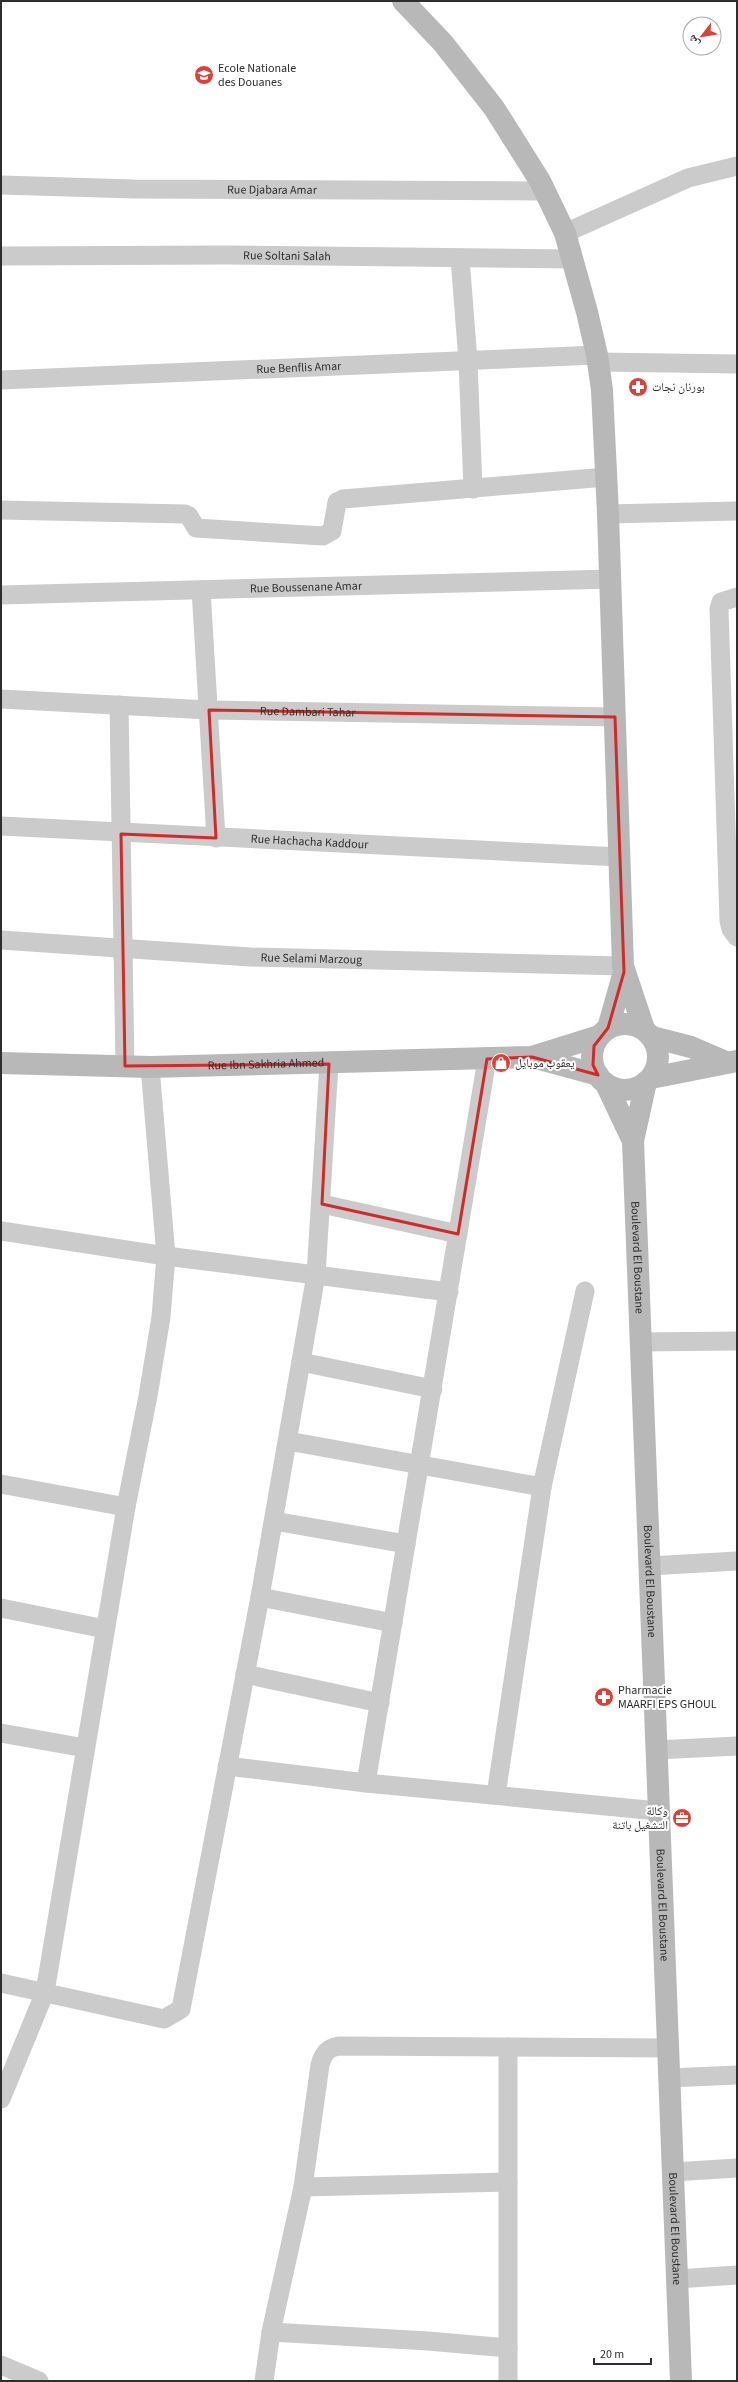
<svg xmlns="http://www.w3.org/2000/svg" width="738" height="2382" viewBox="0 0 738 2382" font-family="'Source Sans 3','Noto Naskh Arabic',sans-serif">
<rect width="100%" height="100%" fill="#fff"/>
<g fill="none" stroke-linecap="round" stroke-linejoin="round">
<!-- street -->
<g stroke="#cbcbcb" stroke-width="19">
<path id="s1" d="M1,185L134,189L544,191"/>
<path d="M565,233L688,178L737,166"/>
<path id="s2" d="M1,256L225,255L573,259"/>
<path d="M460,258L468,361L473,489"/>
<path d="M598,362L737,364"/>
<path id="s3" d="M1,380L597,355"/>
<path d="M1,510L185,514L189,516L196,528L323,536L332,531L337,502L343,499L606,477"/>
<path d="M608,514L737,511"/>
<path d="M201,590L216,838"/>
<path id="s4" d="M1,595L611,579"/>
<path d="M737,597L721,602L719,609L729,921L731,929L737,937"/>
<path id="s5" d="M1,699L209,710L615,717"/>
<path d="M119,705L125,1066"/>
<path id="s6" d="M1,826L619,857"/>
<path id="s7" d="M1,940L250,957L623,966"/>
<path d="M322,1204L458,1234"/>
<path d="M1,1231L166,1256L449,1292"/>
<path d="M640,1342L737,1341"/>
<path d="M301,1362L433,1389"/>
<path d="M288,1441L542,1487"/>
<path d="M1,1484L126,1507"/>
<path d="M274,1521L406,1544"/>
<path d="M649,1566L737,1561"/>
<path d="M260,1597L393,1623"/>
<path d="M1,1608L105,1629"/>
<path d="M245,1674L380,1703"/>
<path d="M1,1733L85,1748"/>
<path d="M656,1750L737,1746"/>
<path d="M227,1766L366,1783L658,1811"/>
<path d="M366,1783L487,1059"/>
<path d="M496,1795L542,1487L585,1291"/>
<path d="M1,1983L164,2019L181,2009L260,1597L316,1275L329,1064"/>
<path d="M508,2047V2381"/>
<path d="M669,2078L737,2075"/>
<path d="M1,2099L45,1992L126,1507L148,1396L161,1317L166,1256L150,1067"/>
<path d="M673,2172L737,2168"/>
<path d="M303,2187L508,2182"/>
<path d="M677,2279L737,2275"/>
<path d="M271,2332L428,2341L508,2348"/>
<path d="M1,2365L39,2381"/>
<path d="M264,2381L271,2332L303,2187L320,2065C323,2053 328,2048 339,2046L668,2048"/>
</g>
<!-- secondary -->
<g stroke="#b8b8b8" stroke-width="22">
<path d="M403,1L443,43L494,108L540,181L565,233L587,312L597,355L602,390L608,514L623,966L644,1029"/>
<circle cx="625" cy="1057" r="33"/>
<path d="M608,1028L624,972"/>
<path d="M652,1037L691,1047L726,1062"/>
<path d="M532,1057L598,1075"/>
<path id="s8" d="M1,1063L150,1067L532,1057L599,1036"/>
<path d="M651,1078L737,1061"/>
<path id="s9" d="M646,1082L633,1141L681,2381"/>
<path d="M606,1084L633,1141"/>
</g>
</g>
<!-- marked area -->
<path fill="none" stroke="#d62828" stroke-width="3" stroke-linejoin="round" d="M209,710L615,717L624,972L608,1028L594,1046L593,1065L598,1075L532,1057L487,1059L458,1234L322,1204L329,1064L125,1066L121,834L216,838Z"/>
<!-- icons -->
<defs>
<g id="university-disc" transform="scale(1)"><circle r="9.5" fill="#df3f35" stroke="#fff"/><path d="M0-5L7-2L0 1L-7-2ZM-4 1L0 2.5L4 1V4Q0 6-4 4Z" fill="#fff"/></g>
<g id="pharmacy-disc" transform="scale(1)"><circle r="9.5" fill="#df3f35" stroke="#fff"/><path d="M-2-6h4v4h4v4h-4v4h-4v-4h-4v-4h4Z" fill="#fff"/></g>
<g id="shop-disc" transform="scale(1)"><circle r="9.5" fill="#df3f35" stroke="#fff"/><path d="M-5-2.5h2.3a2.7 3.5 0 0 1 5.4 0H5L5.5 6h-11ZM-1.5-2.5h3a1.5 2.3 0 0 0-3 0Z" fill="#fff"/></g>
<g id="office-disc" transform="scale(1)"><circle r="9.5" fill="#df3f35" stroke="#fff"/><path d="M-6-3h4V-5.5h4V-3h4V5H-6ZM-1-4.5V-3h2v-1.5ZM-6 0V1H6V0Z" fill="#fff"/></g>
</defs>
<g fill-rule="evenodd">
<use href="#university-disc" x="204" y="75"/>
<use href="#pharmacy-disc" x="638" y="387"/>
<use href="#shop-disc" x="501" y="1063"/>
<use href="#pharmacy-disc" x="604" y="1697"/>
<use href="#office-disc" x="682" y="1818"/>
</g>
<g text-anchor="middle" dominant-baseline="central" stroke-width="4" stroke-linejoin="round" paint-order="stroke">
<!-- poi labels -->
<g font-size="12" fill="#2e2e2e" stroke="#fff" text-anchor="start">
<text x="218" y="68">Ecole Nationale<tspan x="218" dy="14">des Douanes</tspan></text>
<text x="652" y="387">بورنان نجات</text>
<text x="515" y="1063">يعقوب موبايل</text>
<text x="618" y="1690">Pharmacie<tspan x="618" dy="14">MAARFI EPS GHOUL</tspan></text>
<text x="668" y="1811" text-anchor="end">وكالة<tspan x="668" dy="14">التشغيل باتنة</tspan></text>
</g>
<!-- street labels -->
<g font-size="12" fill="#2e2e2e" stroke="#fff">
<text stroke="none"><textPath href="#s1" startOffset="271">Rue Djabara Amar</textPath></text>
<text stroke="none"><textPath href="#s2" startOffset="286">Rue Soltani Salah</textPath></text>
<text stroke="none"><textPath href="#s3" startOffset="298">Rue Benflis Amar</textPath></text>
<text stroke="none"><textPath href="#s4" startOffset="305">Rue Boussenane Amar</textPath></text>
<text stroke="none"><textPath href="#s5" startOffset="307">Rue Dambari Tahar</textPath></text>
<text stroke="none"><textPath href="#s6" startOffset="309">Rue Hachacha Kaddour</textPath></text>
<text stroke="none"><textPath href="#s7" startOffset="311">Rue Selami Marzoug</textPath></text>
<text stroke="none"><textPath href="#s8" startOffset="265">Rue Ibn Sakhria Ahmed</textPath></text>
<text stroke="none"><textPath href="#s9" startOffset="177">Boulevard El Boustane</textPath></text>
<text stroke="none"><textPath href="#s9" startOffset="501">Boulevard El Boustane</textPath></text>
<text stroke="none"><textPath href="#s9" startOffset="825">Boulevard El Boustane</textPath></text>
<text stroke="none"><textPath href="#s9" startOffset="1149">Boulevard El Boustane</textPath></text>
</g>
</g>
<!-- border -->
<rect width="738" height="2382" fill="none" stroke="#2e2e2e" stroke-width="4"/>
<!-- north arrow -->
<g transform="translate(702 36) rotate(239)"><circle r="19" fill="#ffffff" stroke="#ababab"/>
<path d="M0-3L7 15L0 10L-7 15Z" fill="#df3f35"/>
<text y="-6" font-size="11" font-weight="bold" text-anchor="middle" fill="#2e2e2e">ش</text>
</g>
<!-- scale -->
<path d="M594 2358v6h57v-6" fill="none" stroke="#2e2e2e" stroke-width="2"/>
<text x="600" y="2358" font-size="12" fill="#2e2e2e" stroke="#ffffff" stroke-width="3" paint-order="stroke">20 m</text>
</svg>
